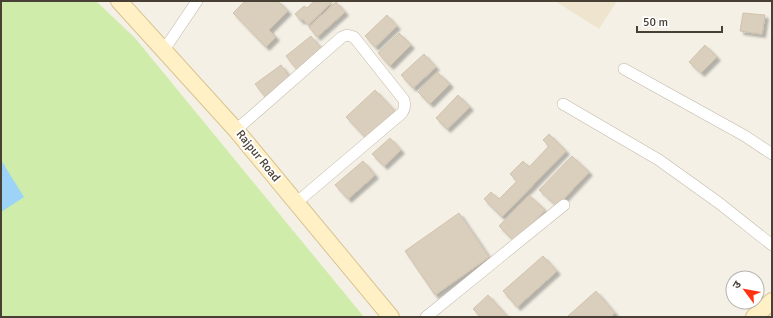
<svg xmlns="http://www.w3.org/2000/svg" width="773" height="318" viewBox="0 0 773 318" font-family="Signika,'Noto Sans Devanagari',sans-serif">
<defs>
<filter id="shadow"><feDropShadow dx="3.5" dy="3.5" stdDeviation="1" flood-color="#0004"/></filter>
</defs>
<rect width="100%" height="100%" fill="#f4f0e6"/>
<!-- education -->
<path fill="#efe5ce" d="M555,1H617L599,29Z"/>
<!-- green -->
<path fill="#d0ecab" d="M1,1H96L135,38L364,317H1Z"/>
<!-- water -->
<path fill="#9dd3f7" d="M1,160L24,197L1,212Z"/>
<!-- building -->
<g fill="#dacebd" stroke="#d2c3ad" filter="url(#shadow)">
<path d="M245,1H278L288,11L269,30L276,37L266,47L233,13Z"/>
<path d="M314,1H333L308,25L303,19L301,21L295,14L304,6L307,8Z"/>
<path d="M336,2L345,12L317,37L309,27Z"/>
<path d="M743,13L765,15L762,34L740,31Z"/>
<path d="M387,15L397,26L375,47L365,36Z"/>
<path d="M399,33L411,45L390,66L378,53Z"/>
<path d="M311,36L323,51L298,71L286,56Z"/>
<path d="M705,45L717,57L701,73L689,62Z"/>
<path d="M424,54L436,67L413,88L401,75Z"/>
<path d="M281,65L291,79L266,98L255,84Z"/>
<path d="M437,72L450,84L430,104L418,92Z"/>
<path d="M375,90L397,113L368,140L346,117Z"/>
<path d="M458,95L470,107L447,129L436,118Z"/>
<path d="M549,134L566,151L502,217L484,199L491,192L499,199L517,181L510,174L523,161L529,167L549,146L543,140Z"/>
<path d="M390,138L401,150L384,166L372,154Z"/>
<path d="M572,156L589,172L557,206L539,190Z"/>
<path d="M363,161L375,175L348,199L335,185Z"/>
<path d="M529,195L545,210L515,242L499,226Z"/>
<path d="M459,213L489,257L435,295L405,251Z"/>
<path d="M543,256L557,271L517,307L503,291Z"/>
<path d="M596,291L615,313L611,317H567Z"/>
<path d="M488,295L508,317H481L473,309Z"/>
</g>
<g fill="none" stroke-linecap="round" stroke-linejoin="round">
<!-- street casing -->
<g stroke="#c1b8a8" stroke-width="12">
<g id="street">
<path d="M164,50L197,1"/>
<path d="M624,69L745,136L772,154"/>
<path d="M563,104L659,160L719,203L772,245"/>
<path d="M236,130L342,37L347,35L354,37L404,100C405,106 405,108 402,113L296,203"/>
<path d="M426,317L564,205"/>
</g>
</g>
<!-- secondary casing -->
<g stroke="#d8c492" stroke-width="18">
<g id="secondary">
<path d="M119,1L236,130L391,317"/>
<path d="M754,317L772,301"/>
</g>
</g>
<!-- street -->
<use href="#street" stroke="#fff" stroke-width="11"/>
<!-- secondary -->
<use href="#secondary" stroke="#fff0c5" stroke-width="16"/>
</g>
<g text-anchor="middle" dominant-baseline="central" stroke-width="4" stroke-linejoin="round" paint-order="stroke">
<!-- street labels -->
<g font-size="12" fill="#484034" stroke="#fff">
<text transform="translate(258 156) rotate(51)">Rajpur Road</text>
</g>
</g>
<!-- border -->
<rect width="773" height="318" fill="none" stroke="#484034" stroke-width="4"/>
<!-- north arrow -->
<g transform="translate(745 290) rotate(302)"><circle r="19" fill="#ffffff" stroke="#b6b3ae"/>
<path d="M0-3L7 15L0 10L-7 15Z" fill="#ff3212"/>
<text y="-6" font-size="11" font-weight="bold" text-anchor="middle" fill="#484034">उ</text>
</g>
<!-- scale -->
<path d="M637 26v6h85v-6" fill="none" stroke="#484034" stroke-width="2"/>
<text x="643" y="26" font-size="12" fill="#484034" stroke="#ffffff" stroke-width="3" paint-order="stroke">50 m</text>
</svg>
